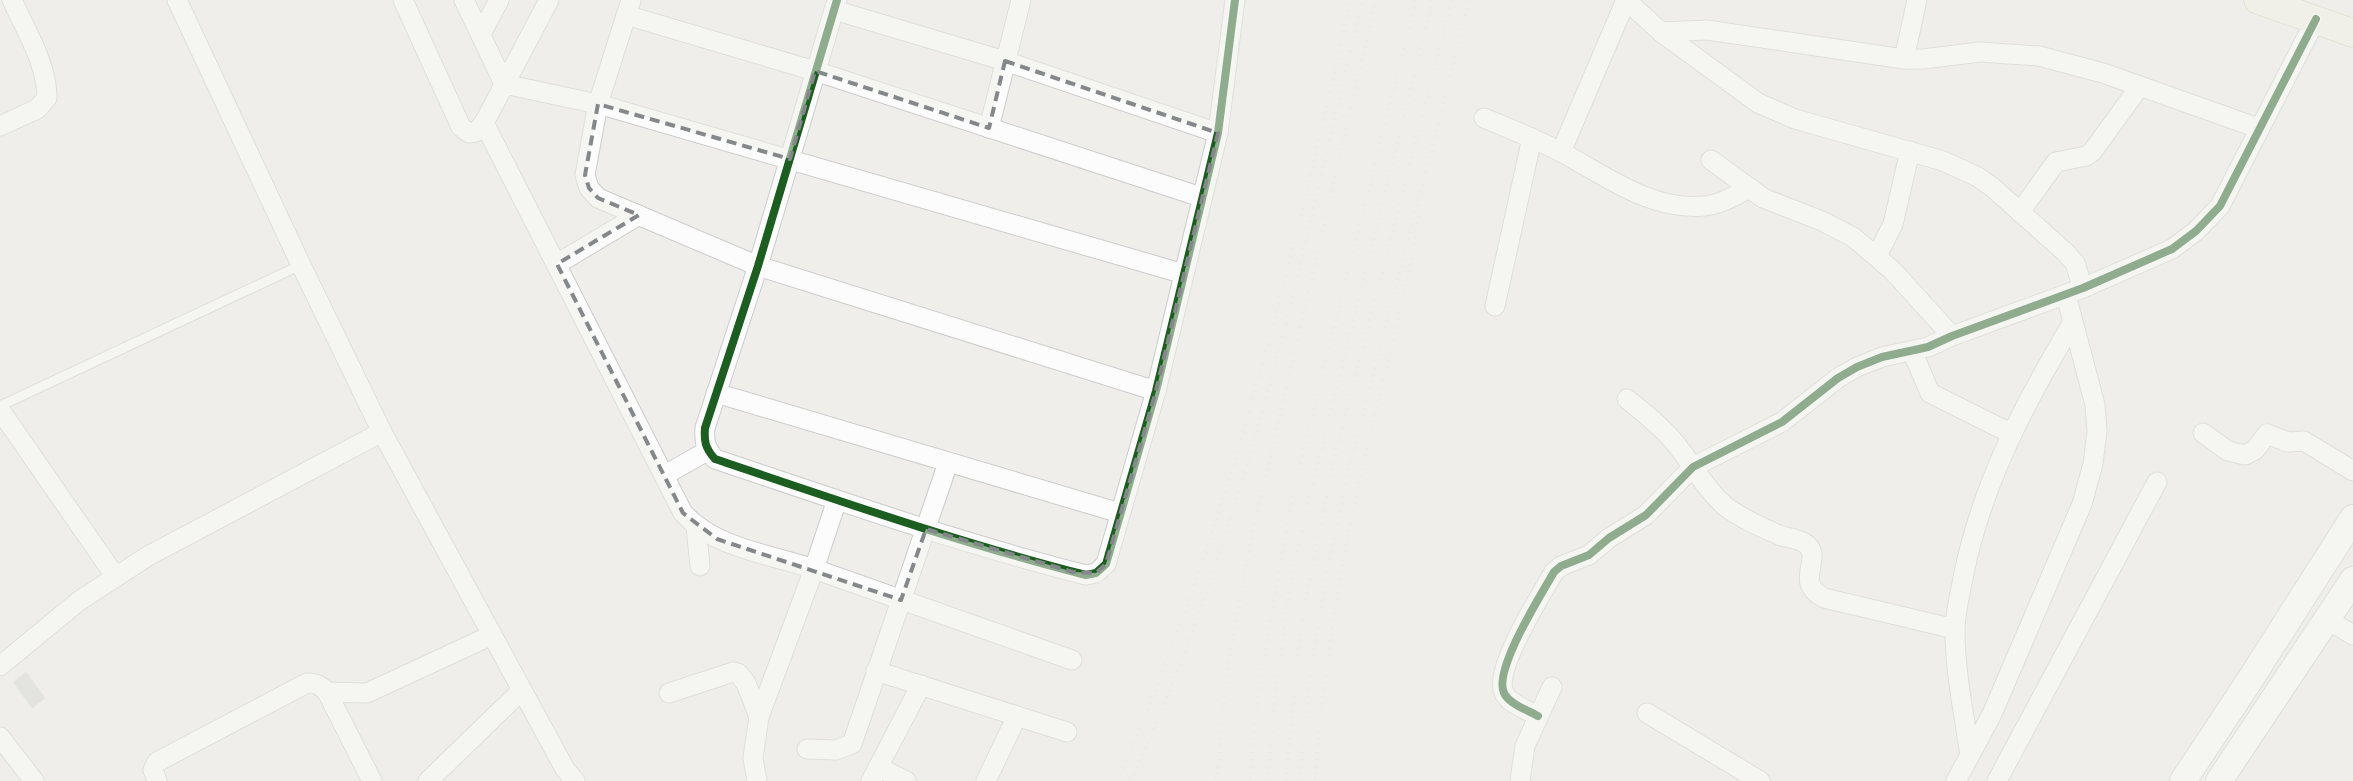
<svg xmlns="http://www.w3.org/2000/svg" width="2353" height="781" viewBox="0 0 2353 781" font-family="Overpass,sans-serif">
<rect width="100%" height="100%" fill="#efeeea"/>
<!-- building -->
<path fill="#d6d5d3" stroke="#deddd9" d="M26,672L45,698L32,708L13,682Z"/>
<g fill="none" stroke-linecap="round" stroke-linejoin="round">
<!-- service casing -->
<g stroke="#cbcccc" stroke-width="11">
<path id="service" d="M0,406L301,265"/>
</g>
<!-- minor casing -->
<g stroke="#cbcccc" stroke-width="21">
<g id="minor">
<path d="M177,0L301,265L382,432L522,690L565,769L575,781"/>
<path d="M403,0L461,127L469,133L476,132L484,123L549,0"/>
<path d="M464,0L504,84L598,104L585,175L589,188L598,198L758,266L1156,391"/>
<path d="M631,0L598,104L1184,274"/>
<path d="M837,0L758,266L705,428C704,441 705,448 715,459C837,500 960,543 1086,575L1096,573L1106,564L1156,391L1218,133L1235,0"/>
<path d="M1626,0L1661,32L1758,103L1795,119L1943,161L1978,177L1992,187L2064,251L2075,263L2083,288"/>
<path d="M834,10L1005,61L1218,133"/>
<path d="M626,15L815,71L1201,197"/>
<path d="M1661,32L1707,30L1904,59H1923L1980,52L2039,56L2103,73L2258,128"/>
<path d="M481,34L499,0"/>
<path d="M1904,59L1917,0"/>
<path d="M1484,118C1510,129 1536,139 1561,152C1606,176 1651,211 1704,206C1720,205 1736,195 1750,188"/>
<path d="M484,123L683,513C717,550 772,554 817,570C902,600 987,630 1072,660"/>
<path d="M0,126L37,109L47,98C47,64 26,31 12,0"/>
<path d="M989,128L1021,0"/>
<path d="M1561,152L1626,0"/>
<path d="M1711,160L1763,198L1822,221L1853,237L1892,270L1952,336"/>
<path d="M2020,212L2056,162L2086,156L2092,152L2140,86"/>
<path d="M1877,256L1893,224L1910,151"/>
<path d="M557,264L639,215"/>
<path d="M1495,306L1532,138"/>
<path d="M1912,351L1930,393L2012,434"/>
<path d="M716,393L1120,513"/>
<path d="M1627,399C1642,411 1657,423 1670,437C1689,458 1703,487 1725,506C1740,518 1761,527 1779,535C1787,538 1801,539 1807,545C1823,559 1793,582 1824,598L1955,629"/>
<path d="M0,410L115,576"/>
<path d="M2203,433L2228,451L2245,455L2255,450L2267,434L2288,442L2304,441L2353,471"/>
<path d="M665,475L707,451"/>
<path d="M696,527L700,566"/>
<path d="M2328,620L2353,635"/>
<path d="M0,666L79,601L148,556L382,432"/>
<path d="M876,671L1067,732"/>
<path d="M327,692L367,693L492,635"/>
<path d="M669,693L733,672L738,673L746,683L759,717"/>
<path d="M1647,713L1760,781"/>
<path d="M1538,716C1528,710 1509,704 1504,693C1493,670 1541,595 1554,572L1561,566L1589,555L1609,538L1646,515L1693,467L1782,422L1838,378L1857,367L1882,357L1928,347L1952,336L2083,288L2172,249L2196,231L2220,206L2316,19"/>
<path d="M0,737L34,781"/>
<path d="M807,749L836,750L852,744L948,463"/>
<path d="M1970,755C1964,714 1955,672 1955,630C1955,613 1960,595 1963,578C1981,486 2024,404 2072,324"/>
<path d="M878,767L906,781"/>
<path d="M157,781L153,770L157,762L307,683C316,683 320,685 327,692L372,781"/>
<path d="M428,781L522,690"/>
<path d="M757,781L753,758L759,717L814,569L837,500"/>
<path d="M871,781L921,685"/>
<path d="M986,781L1017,716"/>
<path d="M1520,781L1525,746L1552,687"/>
<path d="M1956,781L1992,714L2082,504L2093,464L2097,431L2095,405L2066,295"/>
<path d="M1997,781L2157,482"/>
</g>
</g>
<!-- secondary casing -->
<g stroke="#cacacb" stroke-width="28">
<g id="secondary">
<path d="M2183,781L2246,686L2353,518"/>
<path d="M2219,781L2353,580"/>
</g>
</g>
<!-- trunk casing -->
<g stroke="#c8b996" stroke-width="29">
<path id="trunk" d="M2258,0L2353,33"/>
</g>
<!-- service -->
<use href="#service" stroke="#fdfcfc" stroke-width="9"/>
<!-- minor -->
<use href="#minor" stroke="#fdfcfc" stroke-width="19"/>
<!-- secondary -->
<use href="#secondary" stroke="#fdfcfc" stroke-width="26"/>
<!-- trunk -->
<use href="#trunk" stroke="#f2f0e6" stroke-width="28"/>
<!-- rail -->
<g stroke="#e4e4e4" stroke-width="4" stroke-dasharray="1 6" stroke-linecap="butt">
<path d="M1117,781C1228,532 1292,265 1350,0"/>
<path d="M1131,781C1245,532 1301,265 1362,0"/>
<path d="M1217,781L1227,672L1251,539L1376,0"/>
<path d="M1250,781L1258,691L1294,488L1416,0"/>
<path d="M1268,781L1276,687L1290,586L1310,495L1433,0"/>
<path d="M1286,781L1301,626L1332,468L1452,0"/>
<path d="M1300,781L1309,684L1327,572L1349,468L1470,0"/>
<path d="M1315,781C1323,678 1338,575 1361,474C1380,386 1406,300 1420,212"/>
</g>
<!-- cycleway casing -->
<g stroke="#fff" stroke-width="11">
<g id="cycleway">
<path d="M837,0L758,266L705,428C704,441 705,448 715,459C837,500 960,543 1086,575L1096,573L1106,564L1156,391L1218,133L1235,0"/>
<path d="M1538,716C1528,710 1509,704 1504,693C1493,670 1541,595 1554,572L1561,566L1589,555L1609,538L1646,515L1693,467L1782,422L1838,378L1857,367L1882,357L1928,347L1952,336L2083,288L2172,249L2196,231L2220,206L2316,19"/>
</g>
</g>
<!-- cycleway -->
<use href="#cycleway" stroke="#1b5e20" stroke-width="8"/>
</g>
<!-- marked area -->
<path d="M0 0H2353V781H0ZM1005,61L1218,133L1156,391L1106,564L1096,573L1073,572L926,529L901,600L717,539L683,513L557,264L639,215L598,198L589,188L585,175L598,104L790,159L815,71L989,128Z" fill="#efeeea" fill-opacity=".55" fill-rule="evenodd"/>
<path fill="none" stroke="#84888a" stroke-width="4" stroke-dasharray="10 6" stroke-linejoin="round" d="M1005,61L1218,133L1156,391L1106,564L1096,573L1073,572L926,529L901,600L717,539L683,513L557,264L639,215L598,198L589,188L585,175L598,104L790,159L815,71L989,128Z"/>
</svg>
